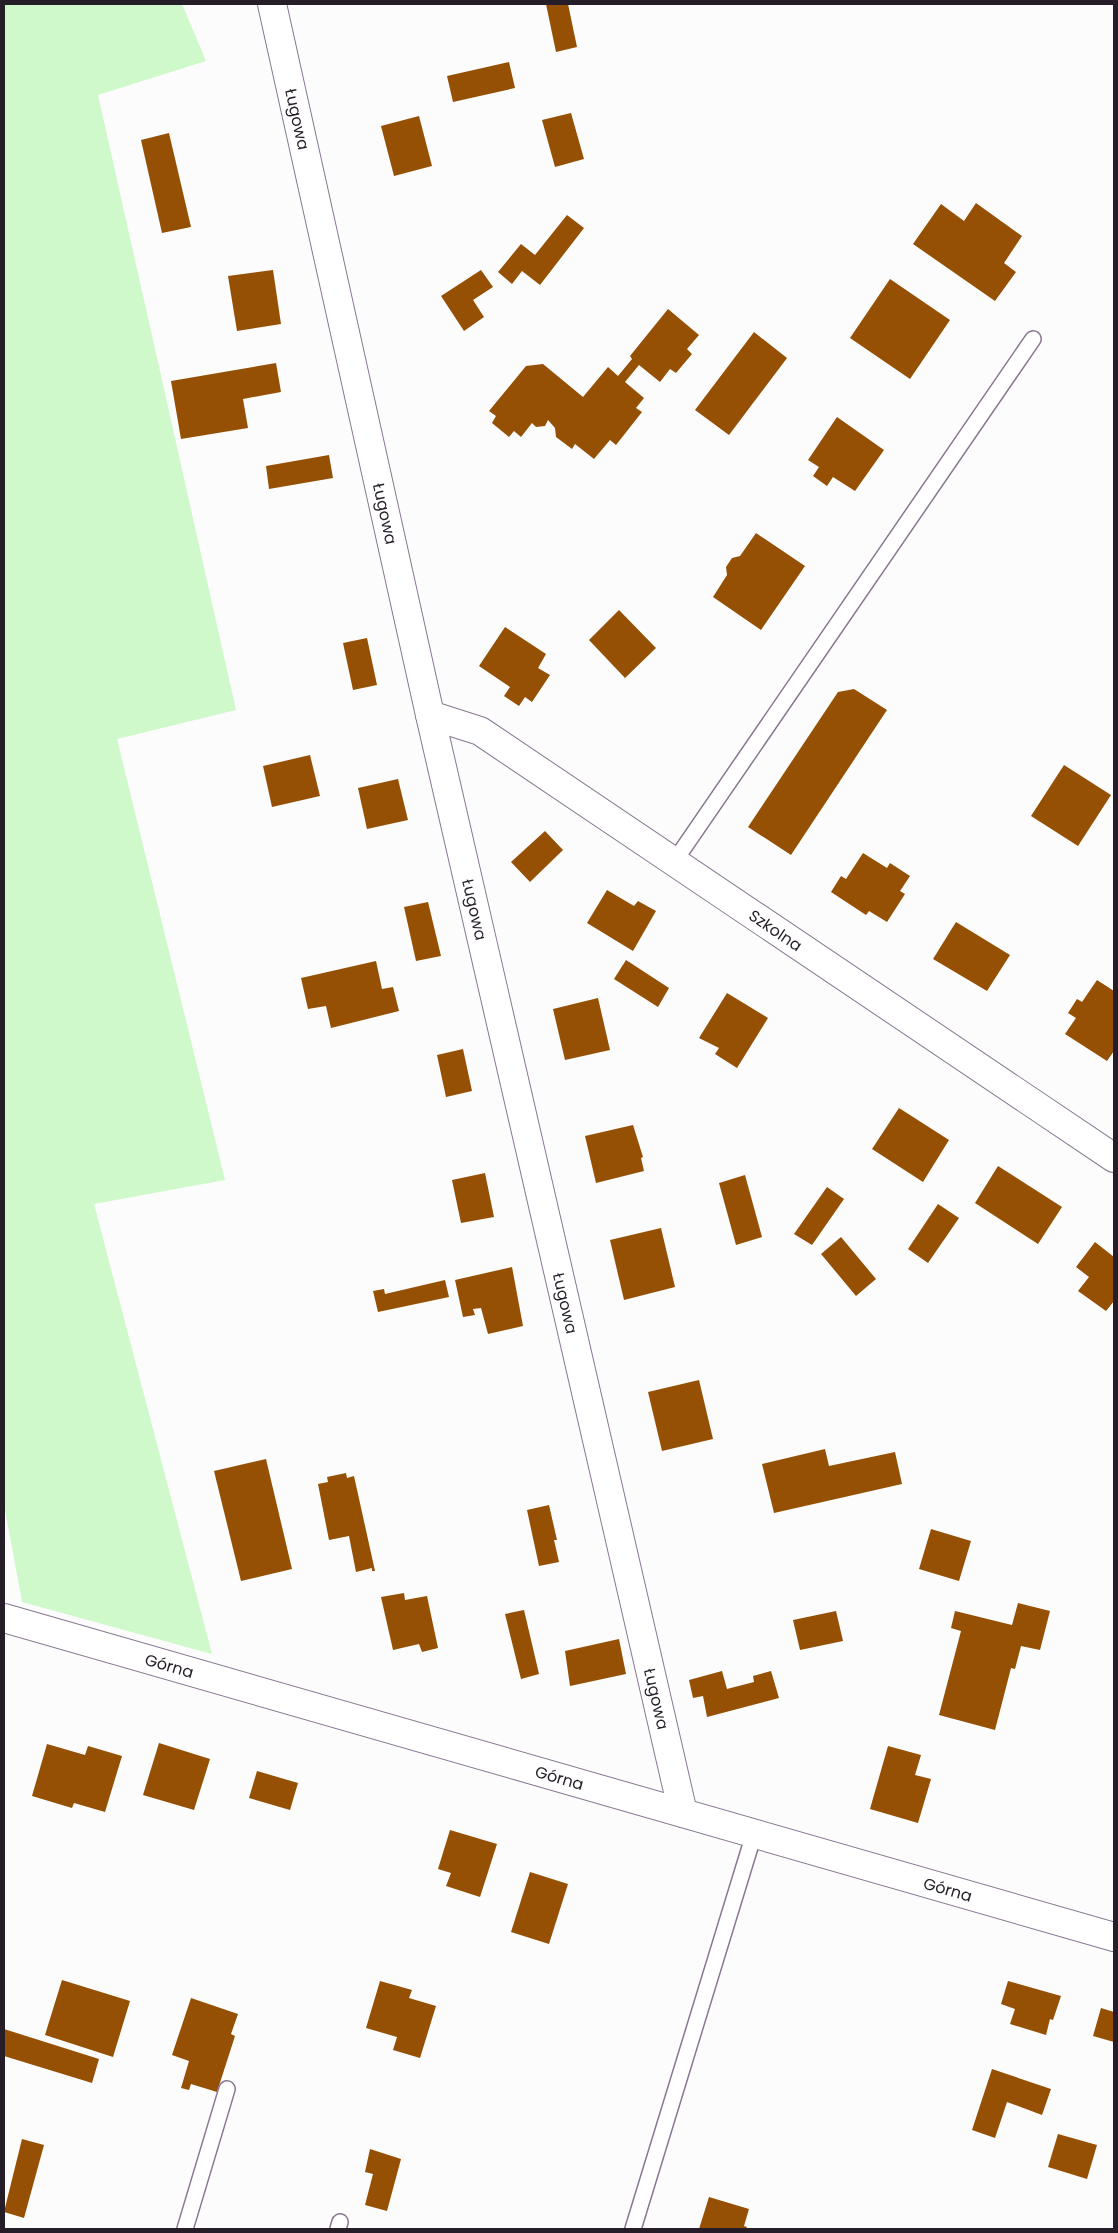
<svg xmlns="http://www.w3.org/2000/svg" width="1118" height="2233" viewBox="0 0 1118 2233" font-family="Poppins,sans-serif">
<rect width="100%" height="100%" fill="#fcfcfc"/>
<!-- green -->
<path fill="#cff9ca" d="M4,4H182L206,61L98,95L236,710L117,739L225,1180L94,1204L212,1654L22,1602L4,1504Z"/>
<!-- building -->
<g fill="#955003">
<path d="M546,4H568L577,47L556,52Z"/>
<path d="M509,62L515,88L453,102L447,76Z"/>
<path d="M571,113L584,159L555,167L542,120Z"/>
<path d="M419,116L432,166L394,176L381,126Z"/>
<path d="M169,133L191,227L162,233L141,140Z"/>
<path d="M976,203L1022,236L1004,263L1016,272L995,301L913,244L941,204L964,221Z"/>
<path d="M567,215L584,228L540,285L522,271L512,284L498,272L521,244L535,255Z"/>
<path d="M273,270L281,324L237,331L228,276Z"/>
<path d="M481,270L493,287L473,300L484,317L464,331L441,296Z"/>
<path d="M890,279L950,320L910,379L850,338Z"/>
<path d="M668,309L699,335L687,349L692,354L676,373L670,369L660,382L639,365L625,382L644,398L636,408L642,412L616,445L610,440L594,459L575,444L572,449L556,437L555,428L548,420L545,426L536,427L532,423L521,437L514,431L509,437L492,423L496,416L489,411L526,366L543,364L583,397L608,367L618,376L632,359L630,356Z"/>
<path d="M754,332L787,358L729,435L695,410Z"/>
<path d="M276,363L281,392L243,399L248,428L181,439L171,381Z"/>
<path d="M837,417L884,450L855,491L833,477L827,486L813,476L819,467L808,460Z"/>
<path d="M329,455L333,478L269,489L266,466Z"/>
<path d="M756,533L805,566L761,630L713,597L727,575L726,567L732,558L740,556Z"/>
<path d="M619,610L656,648L625,678L589,640Z"/>
<path d="M505,627L546,654L538,668L550,675L532,702L525,697L519,706L504,696L510,687L479,666Z"/>
<path d="M367,638L377,685L353,690L343,643Z"/>
<path d="M854,689L887,710L791,855L748,827L838,692Z"/>
<path d="M310,755L320,796L272,807L263,766Z"/>
<path d="M1064,765L1111,795L1078,846L1031,816Z"/>
<path d="M398,779L408,820L367,829L358,788Z"/>
<path d="M545,831L563,850L530,882L511,862Z"/>
<path d="M863,853L887,868L890,863L910,876L900,891L905,894L887,922L869,911L866,915L831,892L841,876L846,879Z"/>
<path d="M607,890L634,906L638,901L656,911L633,951L587,923Z"/>
<path d="M428,902L441,956L416,961L404,907Z"/>
<path d="M956,922L1010,955L987,991L933,959Z"/>
<path d="M626,960L669,988L658,1007L614,979Z"/>
<path d="M376,961L382,989L393,987L399,1011L331,1028L326,1006L308,1009L301,978Z"/>
<path d="M1097,980L1114,991V1051L1107,1061L1065,1034L1076,1018L1068,1013L1077,999L1082,1002Z"/>
<path d="M727,993L768,1018L737,1068L715,1054L719,1048L699,1038Z"/>
<path d="M598,998L610,1050L565,1060L553,1009Z"/>
<path d="M463,1049L472,1091L446,1097L437,1055Z"/>
<path d="M899,1108L949,1140L923,1182L872,1149Z"/>
<path d="M633,1125L643,1157L641,1158L644,1171L596,1183L585,1136Z"/>
<path d="M998,1166L1062,1207L1038,1244L975,1203Z"/>
<path d="M485,1173L494,1217L461,1223L452,1180Z"/>
<path d="M745,1175L762,1237L736,1245L719,1183Z"/>
<path d="M827,1187L844,1199L812,1245L794,1234Z"/>
<path d="M938,1204L959,1218L928,1263L908,1249Z"/>
<path d="M661,1228L675,1287L624,1300L610,1240Z"/>
<path d="M841,1237L876,1279L856,1296L821,1254Z"/>
<path d="M1095,1242L1114,1257V1301L1106,1311L1078,1291L1089,1277L1076,1267Z"/>
<path d="M512,1267L523,1326L488,1334L481,1308L473,1309L475,1315L463,1317L455,1280Z"/>
<path d="M445,1280L449,1297L378,1312L373,1291L384,1289L385,1294Z"/>
<path d="M699,1380L713,1439L662,1451L648,1392Z"/>
<path d="M825,1449L829,1466L895,1452L902,1484L774,1513L762,1464Z"/>
<path d="M266,1459L292,1569L241,1581L214,1471Z"/>
<path d="M346,1473L347,1478L354,1476L375,1571H372V1568L356,1572L349,1536L329,1540L318,1484L328,1482L327,1477Z"/>
<path d="M549,1505L557,1540H554L559,1562L539,1566L527,1510Z"/>
<path d="M931,1529L971,1541L959,1581L919,1569Z"/>
<path d="M404,1593L405,1600L427,1596L438,1648L422,1652L419,1644L393,1650L381,1597Z"/>
<path d="M1018,1603L1050,1611L1040,1650L1021,1646L1015,1669L1011,1668L995,1730L939,1715L961,1631L951,1628L955,1611L1012,1625Z"/>
<path d="M524,1610L539,1674L521,1679L505,1614Z"/>
<path d="M836,1611L843,1641L800,1650L793,1620Z"/>
<path d="M619,1639L626,1674L570,1686L565,1651Z"/>
<path d="M722,1671L727,1689L754,1682L753,1676L771,1671L779,1698L707,1717L703,1696L693,1698L689,1680Z"/>
<path d="M159,1743L210,1759L194,1810L143,1795Z"/>
<path d="M47,1744L85,1755L88,1746L122,1756L105,1812L74,1803L72,1808L32,1796Z"/>
<path d="M888,1746L921,1755L915,1775L931,1779L918,1823L870,1809Z"/>
<path d="M257,1771L298,1783L290,1810L249,1798Z"/>
<path d="M450,1830L497,1844L480,1897L446,1886L451,1873L438,1869Z"/>
<path d="M530,1872L568,1884L549,1944L511,1932Z"/>
<path d="M62,1980L130,2001L113,2057L45,2035Z"/>
<path d="M380,1981L412,1990L409,1998L436,2006L420,2058L393,2050L397,2037L366,2028Z"/>
<path d="M1008,1981L1061,1996L1053,2020L1050,2019L1046,2035L1010,2024L1015,2009L1001,2004Z"/>
<path d="M191,1998L238,2014L231,2034L235,2036L217,2092L191,2084L189,2090L181,2088L189,2061L172,2055Z"/>
<path d="M1101,2008L1114,2012V2042L1093,2036Z"/>
<path d="M4,2029L99,2059L92,2083L4,2056Z"/>
<path d="M992,2069L1051,2089L1042,2115L1007,2102L995,2138L972,2130Z"/>
<path d="M1058,2134L1097,2145L1087,2179L1048,2167Z"/>
<path d="M22,2139L44,2145L24,2218L4,2212Z"/>
<path d="M370,2149L401,2159L387,2211L365,2205L373,2174L365,2172Z"/>
<path d="M709,2197L749,2209L744,2226L747,2227L746,2229H699Z"/>
</g>
<g fill="none" stroke-linecap="round" stroke-linejoin="round">
<!-- service casing -->
<g stroke="#887790" stroke-width="18">
<g id="service">
<path d="M674,862L1033,339"/>
<path d="M185,2229L227,2089"/>
<path d="M338,2229L340,2222"/>
<path d="M633,2229L754,1834"/>
</g>
</g>
<!-- minor casing -->
<g stroke="#887790" stroke-width="30">
<g id="minor">
<path id="s1" d="M272,4L430,715L683,1813"/>
<path id="s2" d="M430,715L480,731L1114,1158"/>
<path id="s3" d="M4,1618L1114,1937"/>
</g>
</g>
<!-- service -->
<use href="#service" stroke="#fff" stroke-width="15"/>
<!-- minor -->
<use href="#minor" stroke="#fff" stroke-width="28"/>
</g>
<g text-anchor="middle" dominant-baseline="central" stroke-width="5" stroke-linejoin="round" paint-order="stroke">
<!-- street labels -->
<g font-size="16" fill="#251e28" stroke="#fff">
<text stroke="none"><textPath href="#s1" startOffset="118">Ługowa</textPath></text>
<text stroke="none"><textPath href="#s1" startOffset="522">Ługowa</textPath></text>
<text stroke="none"><textPath href="#s1" startOffset="928">Ługowa</textPath></text>
<text stroke="none"><textPath href="#s2" startOffset="409">Szkolna</textPath></text>
<text stroke="none"><textPath href="#s1" startOffset="1332">Ługowa</textPath></text>
<text stroke="none"><textPath href="#s3" startOffset="172">Górna</textPath></text>
<text stroke="none"><textPath href="#s1" startOffset="1738">Ługowa</textPath></text>
<text stroke="none"><textPath href="#s3" startOffset="578">Górna</textPath></text>
<text stroke="none"><textPath href="#s3" startOffset="982">Górna</textPath></text>
</g>
</g>
<!-- border -->
<rect width="1118" height="2233" fill="none" stroke="#251e28" stroke-width="10"/>
</svg>
